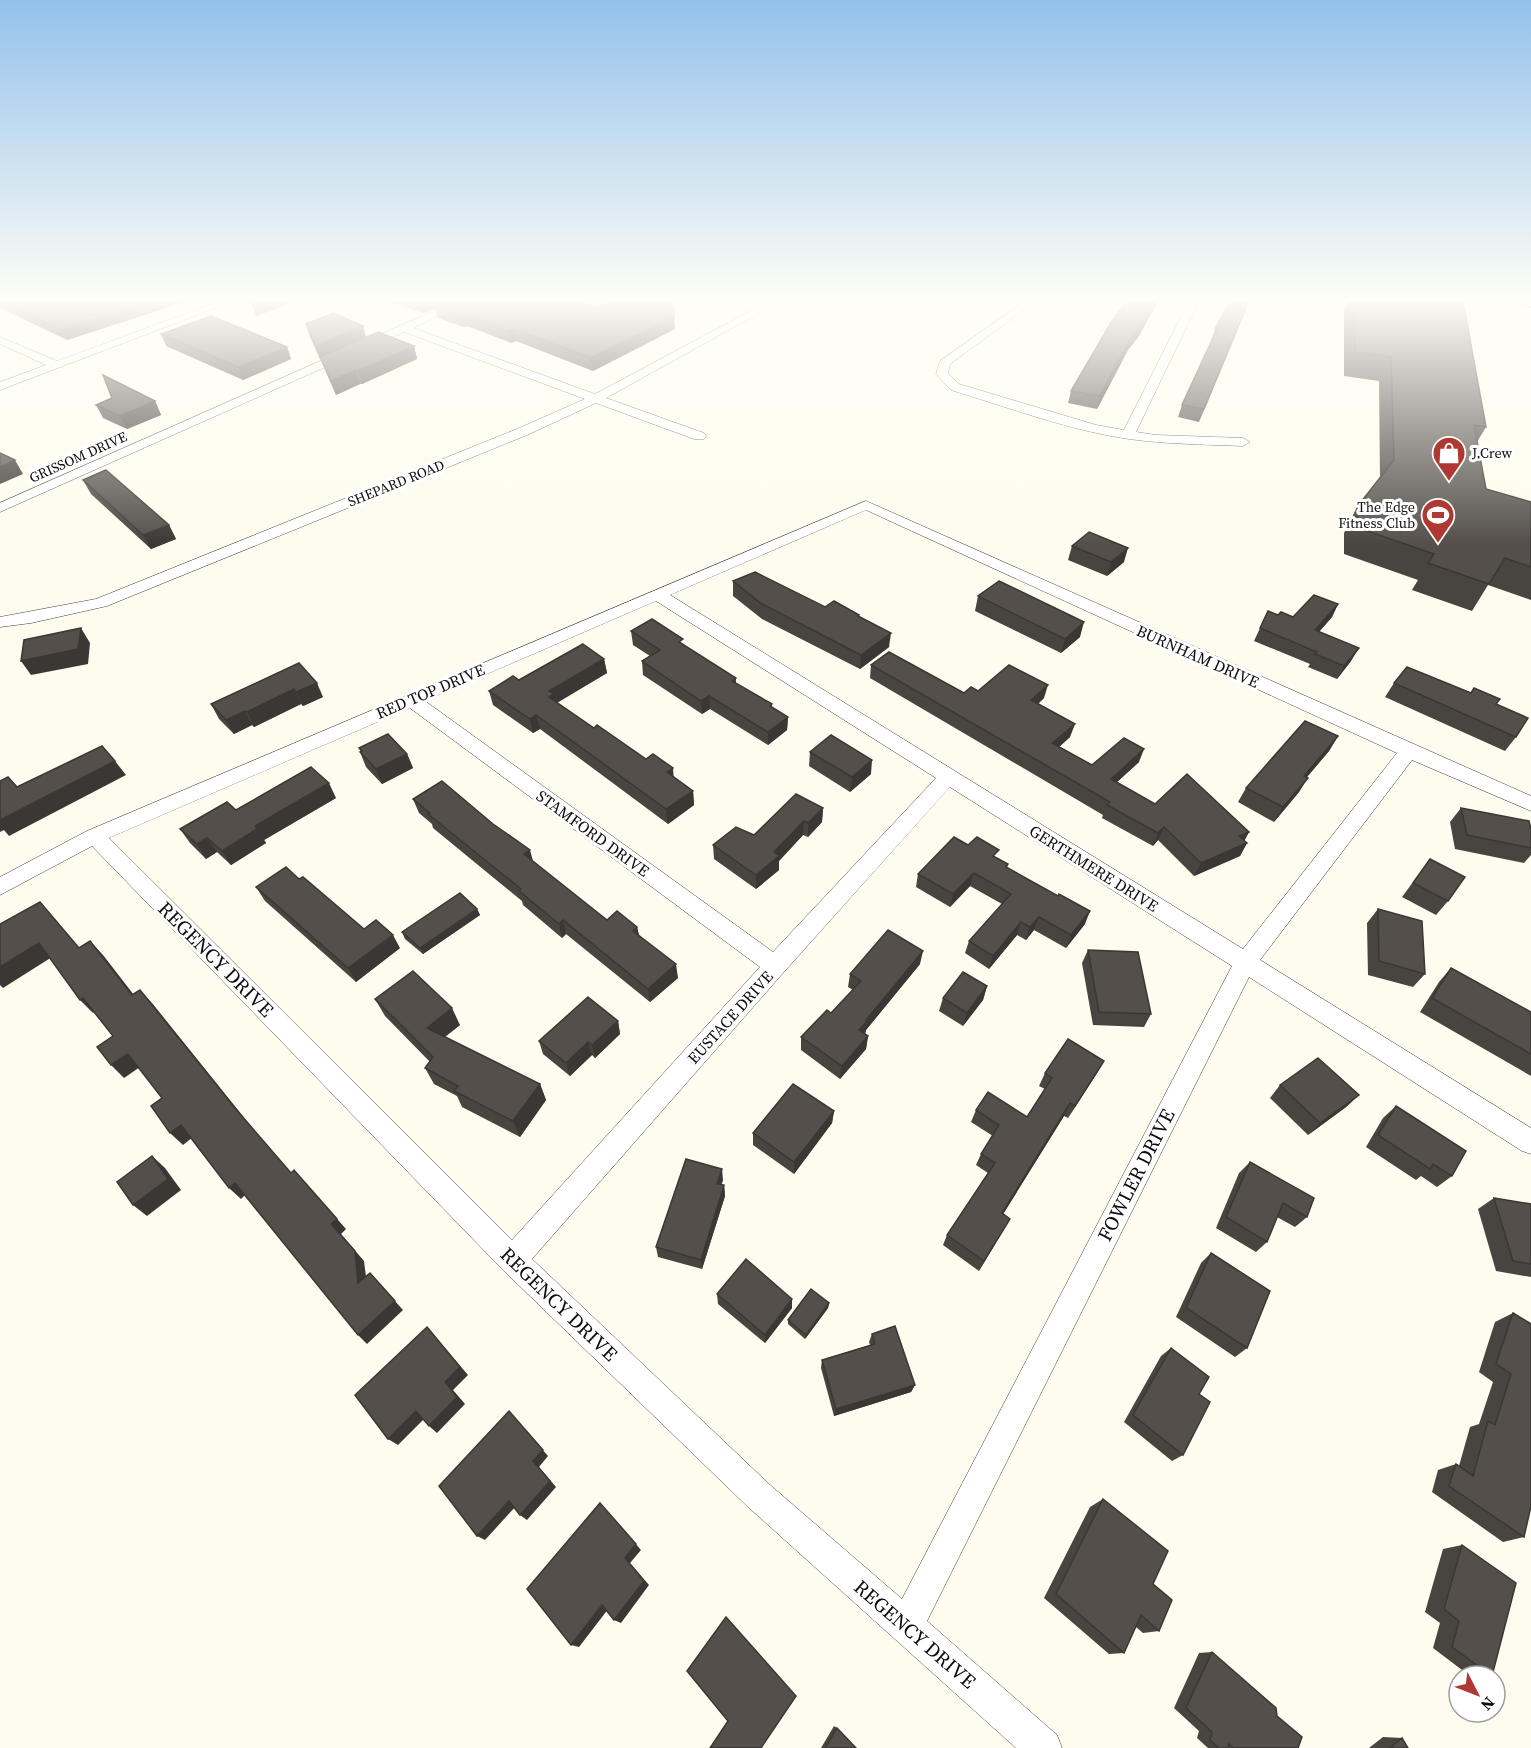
<svg xmlns="http://www.w3.org/2000/svg" width="1531" height="1748" viewBox="0 0 1531 1748" font-family="'Source Serif 4',serif">
<rect width="100%" height="100%" fill="#fdfcee"/>
<g fill="none" stroke-linecap="round" stroke-linejoin="round">
<!-- street casing -->
<g stroke="#404040" stroke-width="1">
<g id="street">
<path d="M220,301H234L0,390V382L46,365L0,344V337L57,361Z"/>
<path d="M456,301H469L413,328L595,394L769,301H781L606,398L704,433L706,436L704,439H694L596,403L527,435L107,606L31,623L0,627V617L96,599L517,429L585,399L404,332L0,512V503Z"/>
<path d="M586,301H610C605,306 591,306 586,301Z"/>
<path d="M1025,301H1036L950,364L948,373L959,384L1096,425L1124,430L1189,301H1199L1136,432L1156,435L1243,438L1250,442L1243,446C1192,444 1141,444 1092,432C1044,421 997,404 951,390L936,374L940,361Z"/>
<path d="M866,501L1531,796V811L1412,760L1260,960L1531,1128V1154L1522,1151L1249,977L927,1621L1057,1735L1062,1748H1016L747,1506L503,1270L92,846L0,895V877L87,831ZM866,510L1397,753L1243,949L670,595ZM656,601L936,778L773,952L425,701ZM410,708L760,967L512,1240L109,838ZM950,787L1232,966L902,1599L769,1484L532,1259L783,973Z"/>
</g>
</g>
<!-- secondary casing -->
<g stroke="#2f2f2f" stroke-width="2">
<path id="secondary" d="M1518,301H1531V307L1521,304Z"/>
</g>
<!-- street -->
<use href="#street" fill="#fff" fill-rule="evenodd"/>
<!-- secondary -->
<use href="#secondary" fill="#f7f6af" fill-rule="evenodd"/>
</g>
<!-- wall -->
<g fill="#484440">
<path d="M0,301H187L67,340L0,308Z"/>
<path d="M392,301H575L597,308L675,329L593,371L516,341L511,343L467,326L464,327L438,318L435,308L423,313L392,303Z"/>
<path d="M1126,301H1158L1139,336L1128,350L1097,409L1068,403L1071,391Z"/>
<path d="M1230,301H1249L1199,422L1178,417L1182,405L1212,341H1211L1215,329Z"/>
<path d="M1348,301H1354L1486,427L1477,442L1486,489L1531,502V600L1488,585L1472,611L1412,590L1418,580L1344,554V533L1357,507L1380,477L1379,381L1344,376V310Z"/>
<path d="M306,324L363,326L366,337L414,346L417,359L362,384H360L336,395L325,370L321,358L320,359L310,337Z"/>
<path d="M161,334L287,347L291,359L243,380L166,346Z"/>
<path d="M155,401L161,415L127,429L103,418L96,405Z"/>
<path d="M83,480L169,525L176,539L151,549L91,494Z"/>
<path d="M1072,546L1124,562L1107,576L1068,560Z"/>
<path d="M733,581L859,617L889,647L860,669L762,619L733,596Z"/>
<path d="M978,596L1080,637L1061,653L975,611Z"/>
<path d="M1338,604L1332,617L1319,632L1351,661L1337,679L1308,667L1310,664L1254,641L1268,611L1278,615L1293,617Z"/>
<path d="M631,631L683,645L736,678V683L772,704V708L788,717L787,730L768,745L710,709L702,714L643,675L642,661L650,656L633,645Z"/>
<path d="M604,659L607,673L557,703L594,728L646,759L673,768V777L693,791L694,805L668,824L540,729L533,733L493,705L489,691L519,680Z"/>
<path d="M871,665L964,693L978,691L1044,698L1038,704L1070,737L1059,747L1092,765L1139,762L1117,782L1155,804L1249,832L1244,841L1247,843L1240,856L1194,876L1158,840L1153,846L1102,818L1103,815L870,678Z"/>
<path d="M279,672L323,697L303,706L301,704L254,727L252,725L234,734L219,719L211,704Z"/>
<path d="M1394,683L1470,693L1496,704L1516,737L1505,751L1385,697Z"/>
<path d="M1338,736L1329,751L1307,777L1299,792L1274,822L1238,802L1246,788Z"/>
<path d="M359,748L407,754L413,768L382,784L366,767L360,752H361Z"/>
<path d="M810,752L871,774L850,792L809,766Z"/>
<path d="M336,798L264,840L266,843L231,865L217,852L206,859L190,843L180,829L236,810Z"/>
<path d="M413,799L533,861L607,920L637,927L639,935L678,978L650,1002L566,934L562,938L523,905L522,901L433,828L432,824L419,813Z"/>
<path d="M823,808L822,822L808,837L803,835L779,861V870L756,889L714,859L713,845L754,835Z"/>
<path d="M1461,808L1531,829V855L1524,863L1455,849L1450,822Z"/>
<path d="M997,858L1007,868L1085,924L1066,948L1034,930L1026,940L1017,935L989,969L965,953L969,941L1002,904L970,886L950,907L916,887L918,874Z"/>
<path d="M1430,859L1448,901L1436,915L1402,897Z"/>
<path d="M299,879L364,929L400,948L356,982L265,901L256,887Z"/>
<path d="M477,909L480,915L423,954L405,939L402,932Z"/>
<path d="M1378,909L1425,974L1413,987L1368,975L1367,923Z"/>
<path d="M1088,950L1151,1014L1144,1027L1093,1025L1082,963Z"/>
<path d="M920,964L866,1030L865,1034L868,1036L866,1049L840,1079L801,1050V1037L831,1013L853,990L848,987L850,974Z"/>
<path d="M1451,968L1531,1012V1076L1420,1012L1439,982Z"/>
<path d="M987,986L983,1000L963,1026L939,1011L943,998Z"/>
<path d="M375,999L460,1025L445,1037L540,1084L546,1100L520,1137L462,1107L457,1096L434,1084L425,1068L430,1062L385,1016Z"/>
<path d="M618,1021L620,1034L595,1058L592,1055L570,1076L543,1054L539,1041Z"/>
<path d="M1104,1061L1097,1073L1068,1118L1064,1116L1003,1214L1004,1229L979,1271L943,1245L947,1235L988,1173L976,1165L981,1154L993,1136L971,1122L976,1110L1027,1117L1045,1089L1039,1086L1045,1073Z"/>
<path d="M1280,1085L1359,1095L1346,1107L1308,1135L1270,1098Z"/>
<path d="M1396,1106L1452,1176L1437,1187L1421,1176L1416,1180L1366,1147L1383,1118Z"/>
<path d="M834,1111L832,1123L794,1174L753,1145V1133Z"/>
<path d="M1250,1162L1307,1217L1295,1227L1277,1217L1267,1242L1256,1252L1216,1228L1239,1173Z"/>
<path d="M723,1180L721,1185H724L725,1196L702,1269L658,1257L656,1247Z"/>
<path d="M1494,1198L1531,1204V1277L1496,1271L1478,1209Z"/>
<path d="M1211,1253L1247,1348L1235,1357L1176,1317L1201,1263Z"/>
<path d="M717,1294L792,1299V1308L765,1343L718,1304Z"/>
<path d="M829,1303L828,1308L805,1339L788,1324V1320Z"/>
<path d="M1513,1313L1524,1537L1503,1542L1432,1492L1438,1470L1456,1464L1459,1466L1470,1427L1479,1424L1493,1382L1479,1372L1495,1322Z"/>
<path d="M872,1334L915,1385L911,1392L834,1416L821,1368L822,1360L870,1345L869,1342Z"/>
<path d="M1171,1348L1199,1394L1183,1455L1172,1461L1124,1422L1161,1356Z"/>
<path d="M1103,1499L1153,1584L1159,1631L1143,1633L1136,1627L1124,1653L1109,1654L1044,1598L1090,1507Z"/>
<path d="M1462,1545L1492,1676H1470L1433,1648L1440,1623L1425,1612L1443,1549Z"/>
<path d="M1212,1652L1277,1716L1298,1748H1208L1197,1738L1199,1731L1174,1708L1199,1653Z"/>
<path d="M834,1726L837,1728L856,1748H821Z"/>
<path d="M1383,1737L1402,1738L1408,1748H1369Z"/>
</g>
<!-- shaded-wall -->
<g fill="#3b3734">
<path d="M153,301H187L67,340L62,330Z"/>
<path d="M268,301H298L256,316L253,306Z"/>
<path d="M420,301H451L435,306V308L423,313Z"/>
<path d="M1155,301H1158L1139,336L1128,350L1097,409L1100,396L1131,338Z"/>
<path d="M1249,301L1199,422L1204,409Z"/>
<path d="M464,314L467,326L464,327L461,315Z"/>
<path d="M674,317L675,329L593,371L591,358Z"/>
<path d="M363,326L366,338L320,359L316,346Z"/>
<path d="M514,329L516,341L511,343L508,331Z"/>
<path d="M414,346L417,359L362,384L358,371Z"/>
<path d="M287,347L291,359L243,380L238,367Z"/>
<path d="M356,370L360,384L336,395L331,381Z"/>
<path d="M155,401L161,415L127,429L120,416Z"/>
<path d="M15,460L23,474L0,484V467Z"/>
<path d="M169,525L176,539L151,549L143,535Z"/>
<path d="M1128,548L1124,562L1107,576L1111,562Z"/>
<path d="M1338,604L1332,617L1309,643L1315,630Z"/>
<path d="M1084,622L1080,637L1061,653L1065,639Z"/>
<path d="M81,628L90,643L88,664L31,675L21,661Z"/>
<path d="M891,633L889,647L860,669L861,655Z"/>
<path d="M1359,648L1351,661L1337,679L1344,666Z"/>
<path d="M604,659L607,673L556,703L549,697V691Z"/>
<path d="M317,683L323,697L303,706L296,692Z"/>
<path d="M1048,685L1044,698L1027,713L1031,700Z"/>
<path d="M294,689L301,704L254,727L247,712Z"/>
<path d="M709,696L710,709L702,714L701,701Z"/>
<path d="M245,711L252,725L234,734L226,720Z"/>
<path d="M536,715L540,729L533,733L530,719Z"/>
<path d="M788,717L787,730L768,745V732Z"/>
<path d="M1075,724L1070,737L1048,757L1052,743Z"/>
<path d="M1338,736L1329,751L1296,790L1304,776Z"/>
<path d="M1144,749L1139,762L1106,792L1111,779Z"/>
<path d="M407,754L413,768L382,784L376,769Z"/>
<path d="M872,760L871,774L850,792L852,777Z"/>
<path d="M115,761L126,775L9,836L4,830L0,832V820Z"/>
<path d="M673,768L674,782L667,772Z"/>
<path d="M1308,778L1299,792L1274,822L1283,807Z"/>
<path d="M329,783L336,798L264,840L266,843L231,865L222,851L255,826Z"/>
<path d="M693,791L694,805L668,824L666,809Z"/>
<path d="M823,808L822,822L808,837V823Z"/>
<path d="M804,821L803,835L779,861V870L756,889V875L774,852Z"/>
<path d="M1164,827L1158,840L1153,846L1158,833Z"/>
<path d="M1249,832L1242,845L1239,836Z"/>
<path d="M207,838L217,852L206,859L197,844Z"/>
<path d="M1247,843L1240,856L1194,876L1201,863Z"/>
<path d="M530,850L534,865L524,854Z"/>
<path d="M974,873L970,886L950,907L953,894Z"/>
<path d="M477,909L480,915L423,954L420,948Z"/>
<path d="M1090,911L1085,924L1066,948L1071,935Z"/>
<path d="M1039,917L1034,930L1026,940L1030,927Z"/>
<path d="M563,920L566,934L562,938L559,924Z"/>
<path d="M1021,922L1017,935L989,969L993,956Z"/>
<path d="M637,927L640,941L633,931Z"/>
<path d="M393,935L400,948L356,982L348,968Z"/>
<path d="M90,941L103,955L144,1008L132,995Z"/>
<path d="M39,943L52,957L3,988L0,985V967Z"/>
<path d="M923,951L920,964L866,1030L865,1034L859,1030L866,1020Z"/>
<path d="M676,964L678,978L650,1002L648,989Z"/>
<path d="M987,986L983,1000L963,1026L967,1013Z"/>
<path d="M140,990L152,1003L246,1120L235,1108Z"/>
<path d="M83,998L96,1011L93,1013L80,1000Z"/>
<path d="M452,1008L460,1025L435,1044L427,1028Z"/>
<path d="M618,1021L620,1034L595,1058L592,1045Z"/>
<path d="M868,1036L866,1049L840,1079L842,1066Z"/>
<path d="M588,1042L592,1055L570,1076L566,1063Z"/>
<path d="M128,1054L140,1067L124,1078L111,1065Z"/>
<path d="M1104,1061L1097,1073L1068,1118L1075,1106Z"/>
<path d="M540,1084L546,1100L520,1137L513,1121Z"/>
<path d="M1359,1095L1346,1107L1308,1135L1320,1123Z"/>
<path d="M1070,1103L1064,1116L997,1224L1002,1213Z"/>
<path d="M834,1111L832,1123L794,1174V1162Z"/>
<path d="M181,1125L193,1137L183,1145L170,1133Z"/>
<path d="M152,1156L165,1168L181,1190L147,1216L133,1205Z"/>
<path d="M722,1169L723,1180L718,1195L717,1184Z"/>
<path d="M294,1170L346,1229L341,1234L364,1261L368,1292L358,1283Z"/>
<path d="M235,1183L246,1194L241,1199L229,1188Z"/>
<path d="M724,1185L725,1196L702,1269L701,1260Z"/>
<path d="M1010,1219L1004,1229L979,1271L984,1261Z"/>
<path d="M370,1273L403,1310L367,1344L358,1335Z"/>
<path d="M792,1299V1308L765,1343V1335Z"/>
<path d="M829,1303L828,1308L805,1339L806,1335Z"/>
<path d="M427,1327L468,1375L453,1390L465,1404L437,1433L429,1426L445,1382Z"/>
<path d="M915,1385L911,1392L834,1416L836,1409Z"/>
<path d="M416,1411L425,1418L398,1445L388,1439Z"/>
<path d="M509,1411L548,1456L539,1467L556,1487L527,1520L520,1515L533,1461Z"/>
<path d="M509,1501L516,1506L485,1540L477,1536Z"/>
<path d="M600,1503L641,1550L630,1563L649,1585L621,1623L614,1620Z"/>
<path d="M602,1605L609,1608L579,1647L571,1645Z"/>
</g>
<!-- building -->
<g fill="#544f4a" stroke="#3b3734" stroke-width="1.5">
<path d="M0,301H153L62,330Z"/>
<path d="M251,301H268L253,306Z"/>
<path d="M447,301H575L597,308L614,301H673L674,317L591,358L514,329L508,331L464,314L461,315L435,306Z"/>
<path d="M1126,301H1155L1142,325L1131,338L1100,396L1071,391L1112,321Z"/>
<path d="M1230,301H1249L1204,409L1182,405L1217,329H1215Z"/>
<path d="M1354,301H1463L1486,427L1474,425L1486,489L1531,502V567L1505,558L1489,584L1428,563L1434,554L1358,528L1357,507L1394,460L1391,357L1355,352Z"/>
<path d="M333,313L363,326L316,346L306,324Z"/>
<path d="M211,316L287,347L238,367L161,334Z"/>
<path d="M378,332L414,346L358,371L356,370L331,381L320,357Z"/>
<path d="M103,375L155,401L120,416L96,405L112,398Z"/>
<path d="M0,453L15,460L0,467Z"/>
<path d="M106,470L169,525L143,535L83,480Z"/>
<path d="M1089,532L1128,548L1111,562L1072,546Z"/>
<path d="M755,572L825,607L834,601L859,615L858,616L891,633L861,655L762,604L733,581Z"/>
<path d="M999,581L1084,622L1065,639L978,596Z"/>
<path d="M1314,595L1338,604L1315,630L1359,648L1344,666L1315,654L1317,652L1260,628L1268,611L1278,615L1281,612L1293,617Z"/>
<path d="M652,619L683,639L679,642L736,678L732,681L772,704L770,706L788,717L768,732L709,696L701,701L642,661L660,650L631,631Z"/>
<path d="M81,628L78,649L21,661L24,640Z"/>
<path d="M583,644L604,659L549,691L554,694L549,697L594,728L597,725L646,759L653,754L673,768L667,772L693,791L666,809L536,715L530,719L489,691L513,676L519,680Z"/>
<path d="M889,652L964,693L971,687L978,691L1009,665L1048,685L1031,700L1075,724L1052,743L1092,765L1124,738L1144,749L1111,779L1155,804L1187,774L1249,832L1239,836L1247,843L1201,863L1164,827L1158,833L1107,805L1110,802L871,665Z"/>
<path d="M299,663L317,683L296,692L294,689L247,712L245,711L226,720L211,704Z"/>
<path d="M1407,667L1471,693L1474,688L1500,699L1496,704L1528,718L1516,737L1394,683Z"/>
<path d="M1305,721L1338,736L1304,776L1308,778L1283,807L1246,788Z"/>
<path d="M388,734L407,754L376,769L360,752L362,751L359,748Z"/>
<path d="M831,735L872,760L852,777L810,752Z"/>
<path d="M102,746L115,761L0,820V781L8,777L17,787Z"/>
<path d="M311,767L329,783L255,826L257,829L222,851L207,838L197,844L180,829L227,802L236,810Z"/>
<path d="M442,781L493,824L530,850L524,854L607,920L617,911L637,927L633,931L676,964L648,989L563,920L559,924L519,891L521,889L428,814L430,813L413,799Z"/>
<path d="M796,794L823,808L808,823L804,821L774,852L779,856L756,875L713,845L736,827L754,835Z"/>
<path d="M1461,808L1529,821L1531,829V848L1467,835Z"/>
<path d="M954,837L968,845L977,837L999,850L993,856L1008,864L1006,867L1058,896L1059,894L1090,911L1071,935L1039,917L1030,927L1021,922L993,956L969,941L1011,894L974,873L953,894L918,874Z"/>
<path d="M1430,859L1465,877L1448,901L1413,883Z"/>
<path d="M286,867L299,879L303,877L364,929L376,920L393,935L348,968L256,887Z"/>
<path d="M460,893L477,909L420,948L402,932Z"/>
<path d="M40,902L79,948L90,941L132,995L140,990L235,1108L291,1173L294,1170L337,1219L331,1224L355,1251L358,1283L370,1273L395,1301L358,1335L235,1183L229,1188L181,1125L170,1133L151,1106L162,1098L128,1054L111,1065L97,1047L113,1036L83,998L80,1000L39,943L0,967V924Z"/>
<path d="M1378,909L1422,921L1425,974L1379,961Z"/>
<path d="M888,930L923,951L866,1020L867,1021L859,1030L868,1036L842,1066L801,1037L827,1010L831,1013L861,981L850,974Z"/>
<path d="M1088,950L1138,952L1151,1014L1099,1012Z"/>
<path d="M1451,968L1531,1012V1054L1432,998Z"/>
<path d="M413,971L452,1008L427,1028L540,1084L513,1121L454,1091L458,1086L425,1068L433,1057L375,999Z"/>
<path d="M963,972L987,986L967,1013L943,998Z"/>
<path d="M588,997L618,1021L592,1045L588,1042L566,1063L539,1041Z"/>
<path d="M1068,1039L1104,1061L1075,1106L1070,1103L1002,1213L1010,1219L984,1261L947,1235L995,1163L981,1154L999,1125L976,1110L988,1092L1027,1117L1052,1078L1045,1073Z"/>
<path d="M1318,1058L1359,1095L1320,1123L1280,1085Z"/>
<path d="M793,1084L834,1111L794,1162L753,1133Z"/>
<path d="M1396,1106L1466,1151L1452,1176L1433,1164L1430,1169L1378,1135Z"/>
<path d="M152,1156L168,1179L133,1205L117,1182Z"/>
<path d="M686,1159L722,1169L717,1184L724,1185L701,1260L656,1247Z"/>
<path d="M1250,1162L1314,1198L1307,1217L1283,1203L1267,1242L1226,1217Z"/>
<path d="M1494,1198L1531,1204V1264L1513,1261Z"/>
<path d="M1211,1253L1270,1291L1247,1348L1186,1308Z"/>
<path d="M746,1259L792,1299L765,1335L717,1294Z"/>
<path d="M811,1289L829,1303L806,1335L788,1320Z"/>
<path d="M1513,1313L1531,1324V1506L1524,1537L1449,1486L1456,1464L1473,1476L1488,1421L1495,1425L1511,1374L1496,1364Z"/>
<path d="M895,1326L915,1385L836,1409L822,1360L875,1344L872,1334Z"/>
<path d="M427,1327L460,1367L445,1382L457,1397L429,1426L416,1411L388,1439L355,1395Z"/>
<path d="M1171,1348L1209,1377L1199,1394L1210,1402L1183,1455L1133,1415Z"/>
<path d="M509,1411L543,1450L533,1461L550,1481L520,1515L509,1501L477,1536L439,1486Z"/>
<path d="M1103,1499L1168,1551L1153,1584L1172,1600L1159,1631L1141,1615L1124,1653L1056,1594Z"/>
<path d="M600,1503L636,1544L625,1558L644,1581L614,1620L602,1605L571,1645L527,1589Z"/>
<path d="M1462,1545L1516,1583L1492,1676L1452,1647L1459,1621L1444,1609Z"/>
<path d="M726,1617L796,1696L761,1748H710L728,1721L687,1671Z"/>
<path d="M1212,1652L1276,1708L1277,1716L1302,1737L1298,1748H1233L1229,1744L1228,1748H1219L1210,1740L1212,1732L1186,1708Z"/>
<path d="M837,1728L856,1748H825Z"/>
<path d="M1402,1738L1408,1748H1390Z"/>
</g>
<!-- sky -->
<linearGradient id="sky" x2="0" y2="1"><stop stop-color="#94c1eb"/><stop offset="0.55" stop-color="#fefef7"/><stop offset="1" stop-color="#fefef7" stop-opacity="0"/></linearGradient>
<rect width="1531" height="545" fill="url(#sky)"/>
<!-- icons -->
<defs>
<g id="shop-pin" transform="scale(1.725)"><path d="M0 17L-7.5 6A9.5 9.5 0 1 1 7.5 6Z" fill="#af3832" stroke="#fff"/><path d="M-5-2.5h2.3a2.7 3.5 0 0 1 5.4 0H5L5.5 6h-11ZM-1.5-2.5h3a1.5 2.3 0 0 0-3 0Z" fill="#fff"/></g>
<g id="stadium-pin" transform="scale(1.725)"><path d="M0 17L-7.5 6A9.5 9.5 0 1 1 7.5 6Z" fill="#af3832" stroke="#fff"/><path d="M0-5a6.5 5 0 1 0 0 10a6.5 5 0 1 0 0-10ZM-3.5-1.8h7v3.6h-7Z" fill="#fff"/></g>
</defs>
<g fill-rule="evenodd">
<use href="#shop-pin" x="1449" y="453"/>
<use href="#stadium-pin" x="1438" y="515"/>
</g>
<g text-anchor="middle" dominant-baseline="central" stroke-width="6" stroke-linejoin="round" paint-order="stroke">
<!-- far-poi labels -->
<g font-size="14" fill="#0d0d0d" stroke="#fff" text-anchor="start">
<text x="1472" y="453">J.Crew</text>
<text x="1415" y="507" text-anchor="end">The Edge<tspan x="1415" dy="16">Fitness Club</tspan></text>
</g>
<!-- far-street labels -->
<g font-size="14" fill="#0d0d0d" stroke="#fff">
<text transform="translate(78 457) rotate(-24)">GRISSOM DRIVE</text>
<text transform="translate(396 483) rotate(-22)">SHEPARD ROAD</text>
</g>
<!-- street labels -->
<g font-size="16" fill="#0d0d0d" stroke="#fff">
<text transform="translate(1198 656) rotate(24)">BURNHAM DRIVE</text>
<text transform="translate(430 691) rotate(-23)">RED TOP DRIVE</text>
<text transform="translate(593 833) rotate(36)">STAMFORD DRIVE</text>
<text transform="translate(1094 868) rotate(32)">GERTHMERE DRIVE</text>
<text transform="translate(730 1017) rotate(-48)">EUSTACE DRIVE</text>
</g>
<!-- near-street labels -->
<g font-size="20" fill="#0d0d0d" stroke="#fff">
<text transform="translate(216 959) rotate(45)">REGENCY DRIVE</text>
<text transform="translate(1136 1175) rotate(-63)">FOWLER DRIVE</text>
<text transform="translate(559 1304) rotate(44)">REGENCY DRIVE</text>
<text transform="translate(915 1634) rotate(41)">REGENCY DRIVE</text>
</g>
</g>
<!-- north arrow -->
<g transform="translate(1477 1694) rotate(132)"><circle r="28" fill="#ffffff" stroke="#9e9e9e" stroke-width="1.5"/>
<path d="M0-4.5L10 22L0 15L-10 22Z" fill="#af3832"/>
<text y="-9" font-size="16" font-weight="bold" text-anchor="middle" fill="#0d0d0d">N</text>
</g>
</svg>
